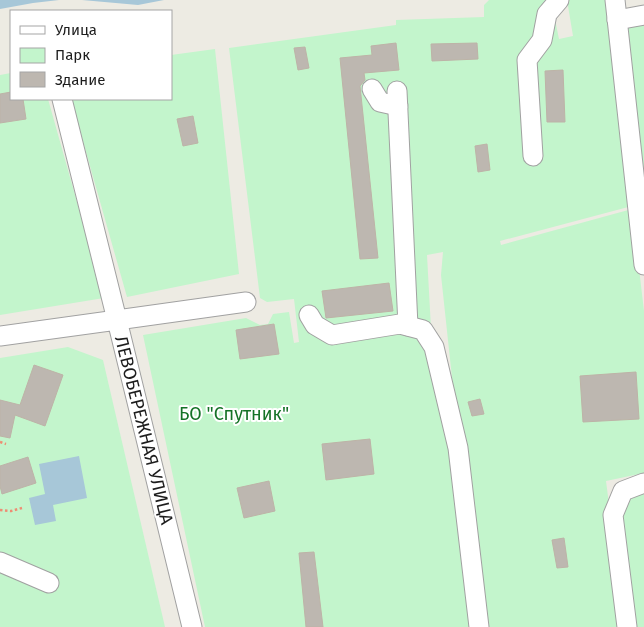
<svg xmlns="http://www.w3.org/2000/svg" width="644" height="627" viewBox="0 0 644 627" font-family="'Fira Sans',sans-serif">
<rect width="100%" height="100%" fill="#edebe3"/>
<!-- park -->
<g fill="#c3f5cc">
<path d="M489,0H551L559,39L573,36L567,0H608L632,206L500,241L501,245L632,209L644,311V473L606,481L625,627H484L456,415L441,275L443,252L427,255L433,365L448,436L474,627H205L143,335L246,318L260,325L268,324L273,314L289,312L294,343L299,342L294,299L267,302L260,298L229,48L396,25V20L484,17V5Z"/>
<path d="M644,21V205L624,28Z"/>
<path d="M215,49L239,274L127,297L71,99H171V55Z"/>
<path d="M11,73V99H48L104,298L0,315V75Z"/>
<path d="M68,347L103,360L165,627H0V358Z"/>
<path d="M644,488V627H636L620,513L634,492Z"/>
</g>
<!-- water -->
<g fill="#a7c7d8">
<path d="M0,0H59L33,3L0,9Z"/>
<path d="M82,0H164L138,5Z"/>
<path d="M79,456L87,498L53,505L56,521L35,525L29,498L45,494L39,464Z"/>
</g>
<!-- building -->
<g fill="#bdb7b0" stroke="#bdb3a7">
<path d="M396,43L399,70L364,73L365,80L360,86L378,258L360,259L340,58L372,55L371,46Z"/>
<path d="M477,43L478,59L432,61L431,44Z"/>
<path d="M305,47L309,68L298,70L294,48Z"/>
<path d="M563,70L565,122H547L545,71Z"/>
<path d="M11,92V99H23L26,119L0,123V94Z"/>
<path d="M193,116L198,143L183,146L177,119Z"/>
<path d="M487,144L490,170L478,172L475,146Z"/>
<path d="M389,283L393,311L326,318L322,291Z"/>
<path d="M274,324L279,354L240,359L236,330Z"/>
<path d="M34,365L63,375L45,426L15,415L10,438L0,436V400L20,405Z"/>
<path d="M636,372L639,419L583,422L580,376Z"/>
<path d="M480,399L484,414L472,416L468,402Z"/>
<path d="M370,439L374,474L326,480L322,444Z"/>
<path d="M28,457L36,483L2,494L0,486V466Z"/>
<path d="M269,481L275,511L244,518L237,488Z"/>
<path d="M564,538L568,567L557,568L552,540Z"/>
<path d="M314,552L323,627H306L299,553Z"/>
</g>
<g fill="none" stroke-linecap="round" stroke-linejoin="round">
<!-- minor casing -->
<g stroke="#a1a1a1" stroke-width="21">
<g id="minor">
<path d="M615,0L644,265"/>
<path d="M617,20L644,15"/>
<path d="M372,89L380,102L398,106"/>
<path d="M397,91L408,326"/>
<path d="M62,99L117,320L246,302"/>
<path d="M533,156L527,60L542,40L547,14L559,0"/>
<path d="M309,315L315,325L332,335L400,324L423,330L434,347L458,448L479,627"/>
<path d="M0,336L117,320L192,627"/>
<path d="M0,562L49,583"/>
<path d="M627,627L613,515L623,491L644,483"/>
</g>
</g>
<!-- path -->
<g stroke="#ee8d73" stroke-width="2.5" stroke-dasharray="2.5 2.5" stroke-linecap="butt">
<path d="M0,442L6,444"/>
<path d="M0,510L11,511L22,508"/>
</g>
<!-- minor -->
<use href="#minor" stroke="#fff" stroke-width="19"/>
</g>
<g text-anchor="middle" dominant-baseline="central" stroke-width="4" stroke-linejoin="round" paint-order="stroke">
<!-- park labels -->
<g font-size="18" fill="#147226" stroke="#fff">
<text x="234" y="414">БО "Спутник"</text>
</g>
<!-- street labels -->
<g font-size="18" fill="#1d1d1d" stroke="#fff">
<text transform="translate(144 430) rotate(76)">ЛЕВОБЕРЕЖНАЯ УЛИЦА</text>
</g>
</g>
<!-- legend -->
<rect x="10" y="10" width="162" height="90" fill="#ffffff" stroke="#a5a5a5"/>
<rect x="20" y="26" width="25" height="8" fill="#ffffff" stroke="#a5a5a5"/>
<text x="55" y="35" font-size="15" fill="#1d1d1d">Улица</text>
<rect x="20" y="48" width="25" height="15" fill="#c3f5cc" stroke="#a5a5a5"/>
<text x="55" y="60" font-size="15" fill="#1d1d1d">Парк</text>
<rect x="20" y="72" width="25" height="15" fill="#bdb7b0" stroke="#a5a5a5"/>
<text x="55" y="85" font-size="15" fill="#1d1d1d">Здание</text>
</svg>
